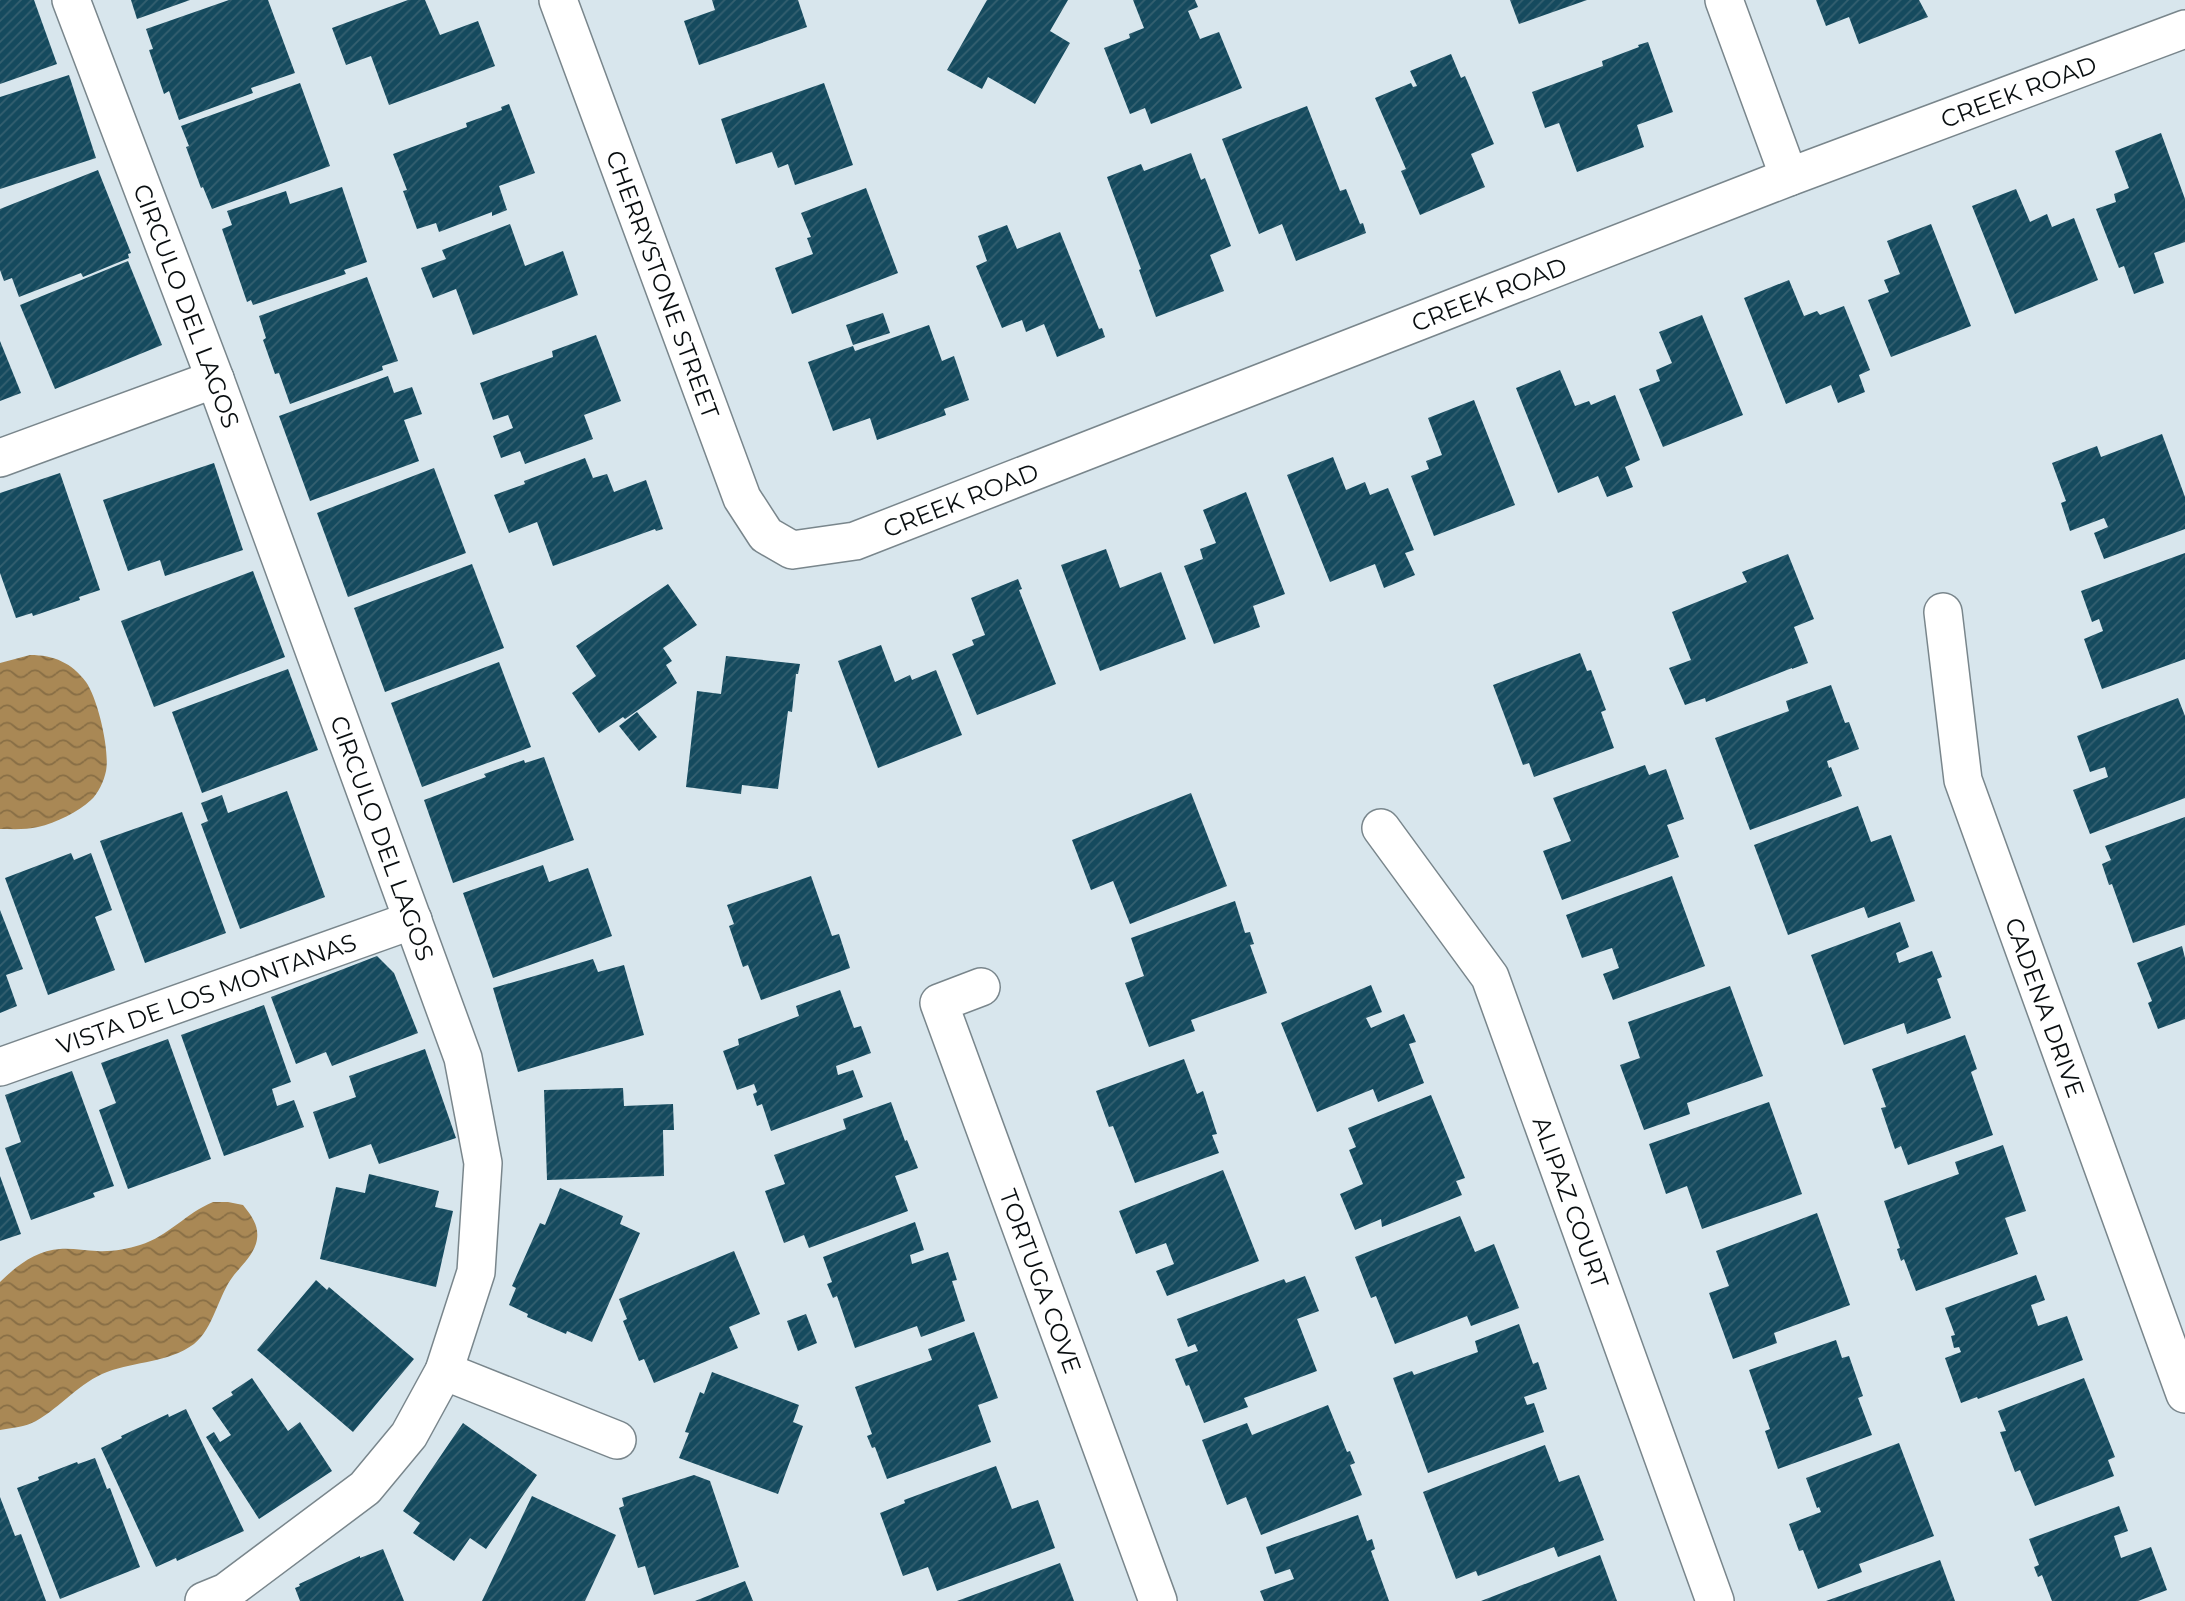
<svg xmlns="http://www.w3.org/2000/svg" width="2185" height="1601" viewBox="0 0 2185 1601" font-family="Montserrat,sans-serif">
<defs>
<pattern id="water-waves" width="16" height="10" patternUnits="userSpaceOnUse" patternTransform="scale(1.75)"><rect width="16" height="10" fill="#a98855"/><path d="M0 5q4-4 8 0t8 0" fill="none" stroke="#886e45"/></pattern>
<pattern id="building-hatch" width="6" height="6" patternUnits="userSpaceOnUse" patternTransform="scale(1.75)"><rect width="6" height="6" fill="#154a5e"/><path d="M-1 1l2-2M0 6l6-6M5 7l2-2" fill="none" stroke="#356070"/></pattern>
</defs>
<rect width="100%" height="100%" fill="#d8e6ed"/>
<!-- water -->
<g fill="url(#water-waves)">
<path d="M30,655C54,655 72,663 86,682C98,699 110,751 106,771C104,781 98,794 91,800C78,812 56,823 38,827C26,830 12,829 0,829V663Z"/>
<path d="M213,1202H228L243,1205C251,1215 259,1225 257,1239C255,1253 243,1264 234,1275C218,1295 214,1328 194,1344C168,1363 136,1361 107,1372C80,1382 61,1407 36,1421C25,1427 12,1428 0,1430V1282C16,1266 37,1250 60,1249C73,1248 85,1251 97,1251C111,1252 127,1249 140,1245C169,1236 186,1213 213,1202Z"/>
</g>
<!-- building -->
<g fill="url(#building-hatch)">
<path d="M0,0H34L57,64L0,84Z"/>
<path d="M131,0H190L137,19Z"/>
<path d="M229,0H268L295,73L251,88L253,93L179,120L169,91L164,94L149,50L153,49L146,29Z"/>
<path d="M408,0H425L440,35L478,21L495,66L389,105L371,56L346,65L332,28Z"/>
<path d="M712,0H798L807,27L699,65L684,21L715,10Z"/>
<path d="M987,0H1068L1050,31L1070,43L1035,104L988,77L982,89L947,70Z"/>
<path d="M1133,0H1195L1198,7L1188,11L1200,39L1219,32L1242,88L1151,124L1145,108L1130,114L1104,48L1130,38L1129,34L1144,28Z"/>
<path d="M1510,0H1587L1519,24Z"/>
<path d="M1816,0H1919L1928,17L1859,44L1849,17L1826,26Z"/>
<path d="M1648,42L1673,112L1637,125L1644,147L1577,172L1559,123L1545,128L1532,92L1603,66L1602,61L1639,47L1638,45Z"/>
<path d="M1451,54L1461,78L1465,76L1494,144L1471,154L1485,187L1420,215L1401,171L1406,169L1375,98L1411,83L1413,87L1417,86L1410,71Z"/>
<path d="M69,75L96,158L0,189V97Z"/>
<path d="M300,83L330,166L212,209L203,187L201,188L186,147L189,146L181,126Z"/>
<path d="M824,83L853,165L795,185L788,164L778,168L772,152L736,164L721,119Z"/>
<path d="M509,104L535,173L499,186L507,210L492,216V212L439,232L436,223L417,229L403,191L407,190L393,154L467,127L466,123L502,110L501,107Z"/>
<path d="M1307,106L1340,191L1346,189L1360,224L1363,223L1366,233L1296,261L1282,224L1259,234L1222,139Z"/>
<path d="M2161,133L2185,199V242L2154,253L2164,283L2134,294L2124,266L2119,268L2096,209L2116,202L2114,194L2129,188L2115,151Z"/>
<path d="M1191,153L1201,180L1205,178L1231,246L1210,255L1224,291L1156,317L1139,270L1141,269L1107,177L1141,164L1144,171Z"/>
<path d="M98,170L131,253L128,254L129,258L83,277L81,273L19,297L12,278L4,281L0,270V209Z"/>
<path d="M342,187L367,262L344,270L346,274L253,305L251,300L247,302L222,229L232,225L227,211L286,191L290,204Z"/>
<path d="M866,188L898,273L792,314L775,268L813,254L807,238L811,237L801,213Z"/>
<path d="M2016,189L2030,222L2047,214L2052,227L2074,218L2098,280L2015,314L1972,206Z"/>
<path d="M510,224L525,266L563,251L578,295L473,335L456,289L433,298L421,268L446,259L442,250Z"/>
<path d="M1931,224L1971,326L1891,357L1868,300L1889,292L1884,280L1900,274L1887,241Z"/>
<path d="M1007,225L1017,249L1060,232L1099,329L1102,328L1105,337L1057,357L1044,324L1026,332L1022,320L1002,328L976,266L987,261L978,236Z"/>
<path d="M128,261L162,345L55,389L20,305Z"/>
<path d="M367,277L398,361L382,366L383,370L290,404L279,373L275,374L263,340L266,338L259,316Z"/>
<path d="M1789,280L1804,316L1817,311L1820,315L1844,306L1870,370L1859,375L1865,392L1838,403L1831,385L1786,404L1744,298Z"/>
<path d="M883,313L890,333L853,345L846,325Z"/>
<path d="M1702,315L1743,415L1663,447L1639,389L1660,381L1656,370L1672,363L1659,332Z"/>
<path d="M929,325L942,361L954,356L969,400L944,409L946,415L877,440L870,418L833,431L808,362L853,346L855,351Z"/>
<path d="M596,335L621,401L584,415L593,439L525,464L520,451L501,458L493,436L513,428L508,415L493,420L480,383L553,357L552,351Z"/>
<path d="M0,341L21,393L0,401Z"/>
<path d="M1560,370L1575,406L1589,401L1591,405L1615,395L1640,460L1625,467L1633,487L1607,497L1598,476L1558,493L1516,388Z"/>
<path d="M388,376L394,393L412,387L422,414L404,420L419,461L310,501L279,416Z"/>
<path d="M1474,400L1515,505L1434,536L1411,476L1429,469L1426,461L1442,455L1428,418Z"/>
<path d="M2162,434L2185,497V529L2104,559L2094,533L2108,527L2104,518L2070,531L2061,503L2066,501L2052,463L2097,446L2101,457Z"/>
<path d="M1333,457L1346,490L1365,482L1370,495L1388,488L1414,550L1405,553L1415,575L1384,588L1375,564L1330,582L1287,475Z"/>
<path d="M585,458L593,478L607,474L614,492L646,480L663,529L656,531L655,529L553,566L537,522L509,533L494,495L525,484L524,481Z"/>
<path d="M214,463L243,550L165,576L160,560L128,571L103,500Z"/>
<path d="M434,468L466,553L348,597L317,513Z"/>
<path d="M60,473L100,590L79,597L80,600L33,616L32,613L16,618L0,573V493Z"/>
<path d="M1246,492L1285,594L1253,606L1260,627L1214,644L1184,566L1203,559L1200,549L1216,543L1203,510Z"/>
<path d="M1106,549L1120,588L1161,572L1186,639L1100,671L1061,565Z"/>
<path d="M2185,553V659L2102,689L2084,639L2103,631L2099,619L2092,622L2081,591Z"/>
<path d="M1788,554L1814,619L1794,627L1808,663L1792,669V668L1706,702L1705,698L1685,705L1669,668L1691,660L1672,612L1747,582L1742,572Z"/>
<path d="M472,564L504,648L385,692L354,608Z"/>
<path d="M253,571L285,657L154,707L121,621Z"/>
<path d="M1018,579L1022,589L1019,590L1056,684L977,715L952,654L974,645L972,640L985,635L971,598Z"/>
<path d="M668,584L697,625L663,648L672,661L666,665L677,683L625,719L623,717L599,733L572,693L596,676L576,646Z"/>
<path d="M881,645L895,682L910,675L912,680L936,670L962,735L878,768L838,661Z"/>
<path d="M1580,653L1587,671L1591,670L1606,710L1601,712L1614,748L1534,777L1529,763L1523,765L1493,685Z"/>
<path d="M726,656L800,664L798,674H796L792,712L788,711L778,789L742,785L741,794L686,787L697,691L721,694Z"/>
<path d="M499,662L531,747L422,787L391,703Z"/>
<path d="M288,669L318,750L202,793L172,712Z"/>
<path d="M1831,685L1845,723L1849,722L1859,749L1827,761L1829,768L1831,767L1842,796L1750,830L1715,738L1789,711L1786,701Z"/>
<path d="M2178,698L2185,716V798L2090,834L2073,790L2108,777L2105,767L2090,772L2077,736Z"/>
<path d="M637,712L657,737L639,751L619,726Z"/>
<path d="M544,757L574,840L453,883L424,800L486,777L484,774L524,760L525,763Z"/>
<path d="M1645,765L1649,775L1666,769L1684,819L1667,825L1679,857L1562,900L1543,851L1571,841L1553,798Z"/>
<path d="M287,791L325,897L240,929L201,824L208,821L201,803L222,795L228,813Z"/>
<path d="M1191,793L1227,886L1130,924L1113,881L1091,890L1072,840Z"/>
<path d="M1858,806L1871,842L1891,835L1915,901L1868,918L1864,907L1788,935L1754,845Z"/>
<path d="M182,812L226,933L145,963L100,841Z"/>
<path d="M2185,817V925L2133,943L2112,884L2109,885L2102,864L2111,860L2105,846Z"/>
<path d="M71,853L74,860L91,853L112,910L95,917L115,970L48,995L5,878Z"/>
<path d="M543,865L549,882L588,868L612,936L493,978L463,893Z"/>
<path d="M811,876L832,936L839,934L850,968L761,1000L748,965L743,967L729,926L734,924L727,905Z"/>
<path d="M1672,876L1705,966L1613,1000L1603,974L1619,968L1612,948L1582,958L1566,915Z"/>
<path d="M1235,901L1245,933L1250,932L1254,944L1250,945L1267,993L1191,1020L1195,1031L1149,1047L1125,983L1144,976L1131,938Z"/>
<path d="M0,910L23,969L6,975L17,1006L0,1013Z"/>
<path d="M1900,922L1909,947L1896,953L1899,963L1932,951L1942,977L1937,979L1951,1018L1907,1034L1904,1023L1844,1045L1811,955Z"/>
<path d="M2182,946L2185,958V1019L2158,1029L2148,1003L2152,1001L2137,963Z"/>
<path d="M377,956L394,973L418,1033L332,1066L326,1052L296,1064L271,997Z"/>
<path d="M593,959L598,972L624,965L644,1035L518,1072L493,988Z"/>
<path d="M1371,985L1382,1012L1366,1018L1371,1028L1404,1014L1416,1042L1409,1044L1424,1083L1378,1102L1373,1089L1317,1112L1281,1023Z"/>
<path d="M1730,986L1763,1076L1687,1103L1690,1114L1644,1130L1620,1065L1640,1058L1628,1022Z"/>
<path d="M840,990L854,1028L861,1026L871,1053L836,1066L838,1075L853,1070L863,1097L771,1131L762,1104L757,1106L753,1094L757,1092L754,1084L737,1090L723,1051L739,1045L738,1039L799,1016L796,1006Z"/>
<path d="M264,1005L291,1082L272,1089L277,1106L294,1100L304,1127L224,1156L181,1035Z"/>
<path d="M1965,1035L1977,1069L1971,1072L1993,1135L1908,1165L1901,1146L1895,1149L1881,1108L1886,1107L1872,1069Z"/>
<path d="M168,1039L211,1159L128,1189L99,1110L116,1103L101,1063Z"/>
<path d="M425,1049L456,1138L379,1164L371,1144L329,1159L313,1112L356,1097L349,1076Z"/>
<path d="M1184,1059L1197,1094L1203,1091L1217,1134L1212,1135L1219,1153L1135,1183L1113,1126L1109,1127L1096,1091Z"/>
<path d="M72,1071L114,1186L93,1193L95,1197L31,1220L5,1148L21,1142L5,1095Z"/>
<path d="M623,1088L624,1106L673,1104L674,1130H663L664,1176L547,1180L544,1090Z"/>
<path d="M1431,1095L1465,1178L1456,1181L1462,1195L1382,1227L1381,1219L1355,1230L1340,1194L1363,1184L1349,1150L1356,1147L1348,1128Z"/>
<path d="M891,1102L905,1141L907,1140L918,1168L895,1176L908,1211L809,1248L804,1235L784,1243L765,1191L785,1184L774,1155L846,1129L843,1119Z"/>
<path d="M1769,1102L1802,1194L1702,1229L1687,1186L1666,1194L1649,1144Z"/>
<path d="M2003,1145L2026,1211L2005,1218L2018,1254L1916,1291L1904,1259L1901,1261L1897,1249L1900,1248L1884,1201L1959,1174L1955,1162Z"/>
<path d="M1223,1170L1259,1261L1167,1296L1156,1271L1174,1264L1166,1243L1136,1254L1119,1211Z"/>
<path d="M369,1174L439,1191L435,1207L453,1211L436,1287L320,1259L336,1187L365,1193Z"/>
<path d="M0,1176L21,1234L0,1241Z"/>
<path d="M560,1188L623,1216L620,1224L640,1233L592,1342L567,1331L566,1334L527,1317L528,1314L509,1305L516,1288L512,1286L540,1223L545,1225Z"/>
<path d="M1817,1213L1850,1305L1774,1333L1777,1343L1733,1359L1709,1293L1729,1286L1716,1251Z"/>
<path d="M1460,1216L1475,1252L1494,1244L1519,1308L1471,1326L1467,1316L1395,1344L1376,1296L1371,1298L1355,1257Z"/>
<path d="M915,1222L924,1250L910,1255L912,1264L948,1252L957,1280L952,1281L965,1321L921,1337L917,1326L855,1348L837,1296L833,1298L827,1284L832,1282L823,1257Z"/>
<path d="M734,1251L760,1314L729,1327L738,1348L654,1383L644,1359L639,1361L623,1321L627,1319L619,1299Z"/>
<path d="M2036,1275L2045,1300L2031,1305L2038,1326L2067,1316L2083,1360L1978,1399L1977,1397L1961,1403L1945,1358L1961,1352L1959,1347L1954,1348L1951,1336L1955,1335L1945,1308Z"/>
<path d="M1305,1276L1319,1311L1297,1319L1317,1371L1244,1398L1248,1407L1204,1423L1189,1385L1186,1386L1175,1359L1198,1351L1195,1344L1188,1347L1177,1319L1284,1279L1286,1283Z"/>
<path d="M316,1280L327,1290L329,1287L414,1359L353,1432L257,1350Z"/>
<path d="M806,1314L817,1343L798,1351L787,1321Z"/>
<path d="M1519,1324L1533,1364L1538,1362L1547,1389L1524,1397L1527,1405L1534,1403L1544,1432L1428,1473L1393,1378L1412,1371L1414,1375L1478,1352L1475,1341Z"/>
<path d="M974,1332L998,1398L978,1405L991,1442L887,1479L875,1447L872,1448L867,1436L872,1434L855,1387L932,1360L928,1349Z"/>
<path d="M1836,1340L1842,1358L1849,1356L1863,1396L1858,1398L1872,1435L1778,1469L1765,1431L1770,1429L1749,1370Z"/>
<path d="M712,1372L799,1405L793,1422L803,1426L778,1494L679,1458L689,1433L685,1432L700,1392L704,1394Z"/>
<path d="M252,1378L288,1431L300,1422L332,1471L259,1519L206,1437L214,1432L220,1442L231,1435L212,1408L233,1395L231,1392Z"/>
<path d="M2084,1378L2115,1457L2108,1460L2114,1476L2035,1506L2020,1470L2015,1472L2000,1432L2006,1431L1998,1411Z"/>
<path d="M1328,1405L1347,1452L1350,1451L1355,1463L1350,1465L1362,1495L1261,1535L1246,1497L1227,1505L1202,1440L1247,1423L1252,1435Z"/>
<path d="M186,1409L244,1531L177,1561L176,1558L156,1567L101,1448L122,1438L121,1436L168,1414L169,1417Z"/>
<path d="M463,1423L537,1475L486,1549L470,1538L454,1561L413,1533L420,1523L403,1511Z"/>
<path d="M1899,1443L1934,1536L1859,1564L1862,1572L1818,1589L1803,1550L1799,1551L1789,1524L1821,1512L1819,1507L1817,1508L1806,1478Z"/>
<path d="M1545,1445L1559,1482L1579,1475L1604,1540L1558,1557L1554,1547L1478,1576L1476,1571L1456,1579L1423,1492Z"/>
<path d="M95,1458L107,1489L110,1488L140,1567L60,1599L17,1488L39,1480L38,1477L77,1462L78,1464Z"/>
<path d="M996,1466L1012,1509L1038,1500L1055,1548L937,1591L928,1567L903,1576L880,1513L905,1503L904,1500Z"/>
<path d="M694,1475L710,1481L739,1567L654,1595L645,1566L638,1568L619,1508L624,1506L622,1498Z"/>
<path d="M532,1496L616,1535L585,1601H482Z"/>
<path d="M0,1497L15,1536L21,1534L46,1601H0Z"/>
<path d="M2119,1506L2128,1531L2114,1536L2121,1558L2151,1547L2167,1590L2138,1601H2052L2042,1575L2038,1577L2034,1567L2039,1565L2029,1539Z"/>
<path d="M1358,1515L1367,1541L1372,1539L1375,1549L1371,1551L1389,1601H1264L1260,1591L1294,1579L1290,1569L1275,1574L1266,1547Z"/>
<path d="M383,1549L404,1601H300L295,1588L300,1586L299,1584L360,1556V1558Z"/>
<path d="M1600,1555L1617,1601H1481Z"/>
<path d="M1940,1560L1955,1601H1826Z"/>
<path d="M1060,1563L1074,1601H957Z"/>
<path d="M745,1581L753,1601H695Z"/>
</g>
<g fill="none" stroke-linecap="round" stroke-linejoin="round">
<!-- street casing -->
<g stroke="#79868c" stroke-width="40">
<g id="street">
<path id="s1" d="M71,0L215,379L463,1058L483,1163L476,1272L444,1371L409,1435L365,1488L226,1592L204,1601"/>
<path id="s2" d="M558,0L742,498L766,535L792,550L855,541L1789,177L2185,29"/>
<path d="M1724,0L1789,177"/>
<path d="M0,458L215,379"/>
<path id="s3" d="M1943,612L1963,780L2185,1394"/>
<path id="s4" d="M1381,828L1490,977L1715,1601"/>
<path id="s5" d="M981,987L939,1003L1158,1601"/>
<path id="s6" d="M0,1067L413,920"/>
<path d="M444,1371L617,1440"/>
</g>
</g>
<!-- street -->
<use href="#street" stroke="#fff" stroke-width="37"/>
</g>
<g text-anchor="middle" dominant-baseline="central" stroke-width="7" stroke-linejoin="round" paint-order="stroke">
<!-- street labels -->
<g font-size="24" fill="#090e10" stroke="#d8e6ed">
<text stroke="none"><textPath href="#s2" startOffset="1916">CREEK ROAD</textPath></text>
<text stroke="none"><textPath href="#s2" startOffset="303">CHERRYSTONE STREET</textPath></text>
<text stroke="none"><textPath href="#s2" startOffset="1349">CREEK ROAD</textPath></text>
<text stroke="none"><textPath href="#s1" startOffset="327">CIRCULO DEL LAGOS</textPath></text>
<text stroke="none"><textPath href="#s2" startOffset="782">CREEK ROAD</textPath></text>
<text stroke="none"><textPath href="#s1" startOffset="894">CIRCULO DEL LAGOS</textPath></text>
<text stroke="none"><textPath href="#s6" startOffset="219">VISTA DE LOS MONTANAS</textPath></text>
<text stroke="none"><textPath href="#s3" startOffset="411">CADENA DRIVE</textPath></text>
<text stroke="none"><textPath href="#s4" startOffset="424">ALIPAZ COURT</textPath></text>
<text stroke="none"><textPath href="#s5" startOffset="341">TORTUGA COVE</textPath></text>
</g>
</g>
</svg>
